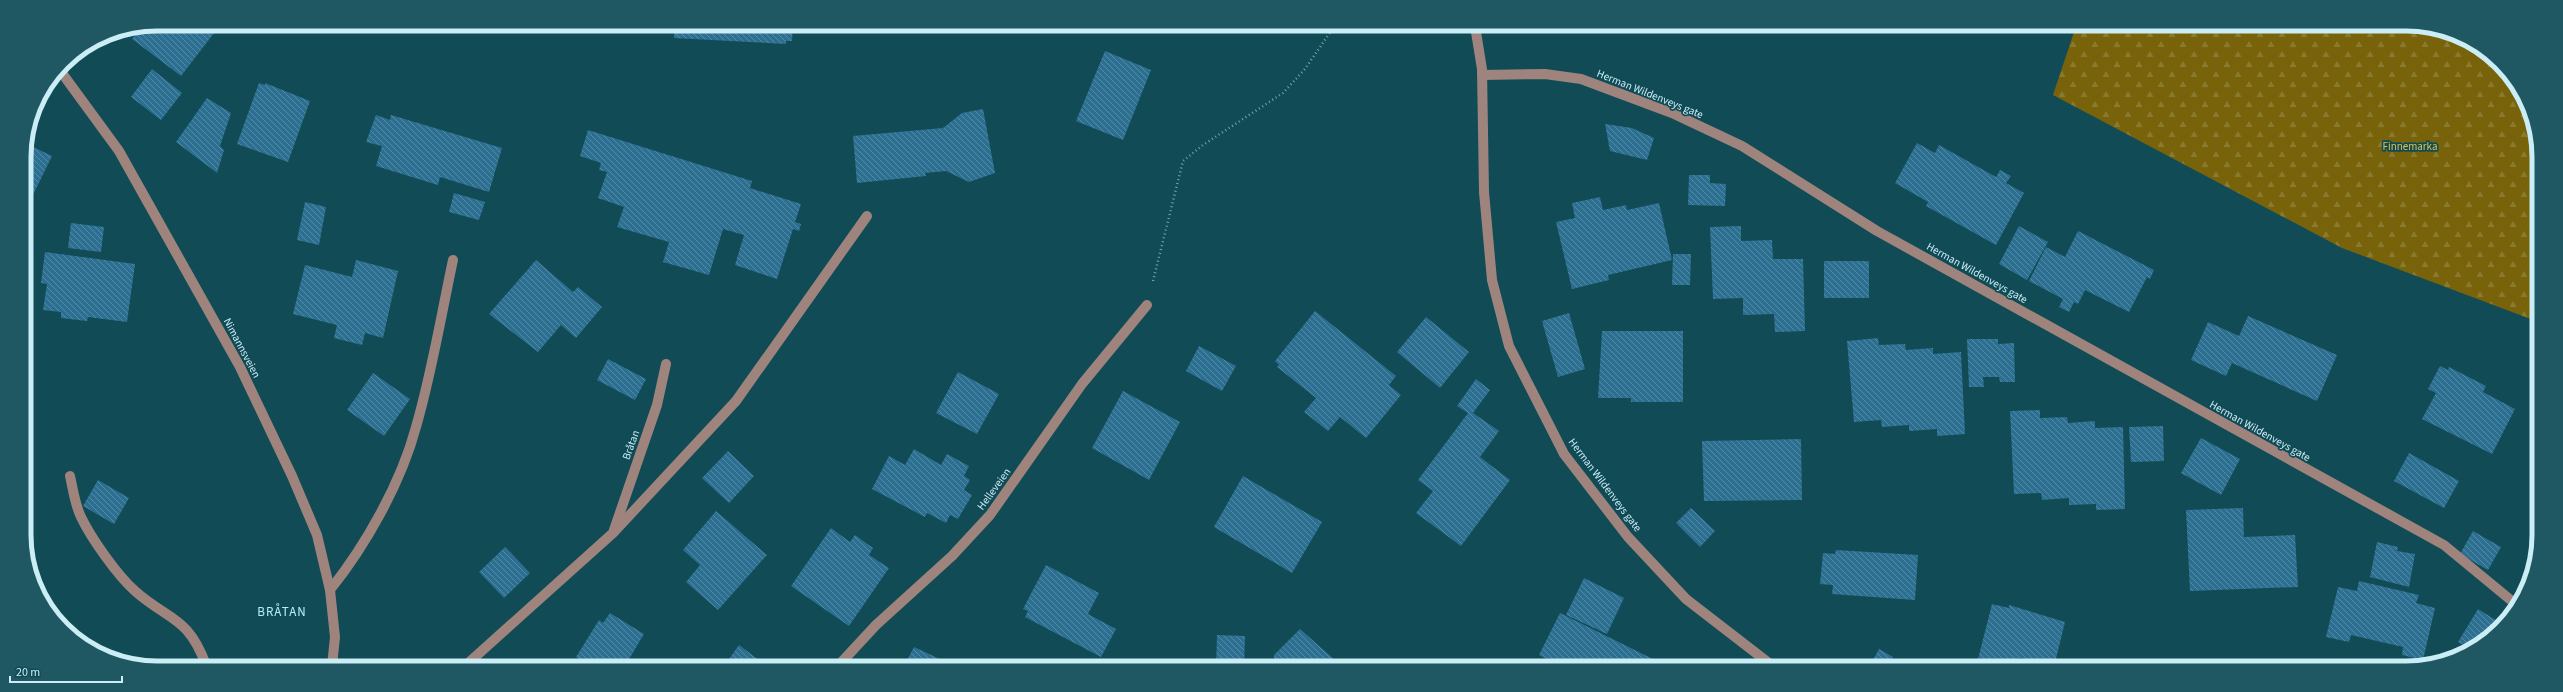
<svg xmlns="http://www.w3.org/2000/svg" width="2563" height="692" viewBox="0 0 2563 692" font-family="'Source Sans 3',sans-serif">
<defs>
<pattern id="forest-firs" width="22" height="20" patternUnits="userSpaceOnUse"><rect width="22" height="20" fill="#78630b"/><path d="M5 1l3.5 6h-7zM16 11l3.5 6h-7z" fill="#8a7a2f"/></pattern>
<pattern id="building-back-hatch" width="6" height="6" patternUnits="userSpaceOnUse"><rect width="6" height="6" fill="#2c6f91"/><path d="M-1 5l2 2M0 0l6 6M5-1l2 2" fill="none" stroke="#538ba6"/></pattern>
</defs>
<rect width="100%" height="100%" fill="#104b56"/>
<!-- forest -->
<path fill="url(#forest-firs)" d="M2076,26L2432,27L2472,42L2500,63L2525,98L2536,131V321L2342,248L2053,95Z"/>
<!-- building -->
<g fill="url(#building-back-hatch)">
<path d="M157,24H221L181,76L132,39L142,27Z"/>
<path d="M674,25H793L792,41H786V44L674,38Z"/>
<path d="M1105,51L1151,70L1123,140L1076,121Z"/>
<path d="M152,69L182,93L161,120L131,97Z"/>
<path d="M259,83L265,85V83L310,101L288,162L237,144Z"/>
<path d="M207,98L231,113L220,146L224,150L217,173L176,142Z"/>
<path d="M983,109L995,173L969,182L946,171L925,173L926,176L857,183L853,136L943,128L962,113Z"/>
<path d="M376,115L390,120L391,115L502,148L489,192L440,177L438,185L376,166L382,146L366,142Z"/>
<path d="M1605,124L1632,128L1654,138L1647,160L1610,151Z"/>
<path d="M588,130L752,181L750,188L801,204L795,222L801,224L799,231L793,229L777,279L735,265L744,235L723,229L709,275L663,262L669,242L617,227L624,207L598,198L607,172L599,170L601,163L580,156Z"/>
<path d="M25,143L52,156L27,207L25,206Z"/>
<path d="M1917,143L1935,153L1939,145L1996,177L2000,170L2011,176L2006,183L2024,193L1996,245L1926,206L1928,202L1895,183Z"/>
<path d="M1689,175H1710V183L1726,184L1725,206L1688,205Z"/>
<path d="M454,193L485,202L479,220L449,212Z"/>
<path d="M1600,197L1603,210L1626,205L1627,210L1659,203L1672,260L1608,275L1609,280L1572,289L1556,222L1575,218L1572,203Z"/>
<path d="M305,202L326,207L319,245L297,240Z"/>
<path d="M71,223L104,227L101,252L68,248Z"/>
<path d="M1741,226V241L1772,240L1773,259H1803L1805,331L1775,332L1774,314L1743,315V298L1713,299L1710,227Z"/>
<path d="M2019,226L2048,242L2027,280L1999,264Z"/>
<path d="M2078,231L2154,270L2150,279L2147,277L2129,312L2085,290L2078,304L2074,302L2069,312L2059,307L2063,299L2029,281L2046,247L2065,257Z"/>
<path d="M45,252L135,264L127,322L88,317L87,321L61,318V312L43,310L47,284L41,283Z"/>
<path d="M1673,254H1691L1690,285H1672Z"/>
<path d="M356,260L398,271L383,338L365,333L362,345L334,338L337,325L293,314L305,265L352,277Z"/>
<path d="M536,260L573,292L578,287L602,307L576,338L561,325L538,352L489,314Z"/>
<rect x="1824" y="261" width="45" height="37"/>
<path d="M1315,311L1396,376L1389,385L1401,395L1366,438L1340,417L1328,431L1304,412L1316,398L1277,367L1279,365L1275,361Z"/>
<path d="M1569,313L1585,369L1558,377L1542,321Z"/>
<path d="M2248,316L2337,355L2317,401L2232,363L2226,376L2191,360L2208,322L2239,336Z"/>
<path d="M1426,317L1469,352L1440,388L1397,352Z"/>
<path d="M1602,331H1683V402H1631V398H1598Z"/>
<path d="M1878,338L1879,345L1905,344L1906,350L1933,348V354L1961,352L1965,434L1937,436V429L1909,431V425L1882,427L1881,420L1854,422L1847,341Z"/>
<path d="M1967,339H1998V344L2014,343L2015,382H2000L1999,377H1983L1984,387H1969Z"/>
<path d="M1199,346L1236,366L1222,391L1186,371Z"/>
<path d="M608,359L646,379L635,400L597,380Z"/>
<path d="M2440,366L2448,370L2449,367L2486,386L2483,392L2515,409L2492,454L2422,419L2436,393L2428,389Z"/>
<path d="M958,372L999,394L977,434L936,413Z"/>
<path d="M373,373L410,399L384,436L347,410Z"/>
<path d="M1476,379L1490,390L1473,413L1499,431L1480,457L1510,480L1461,546L1416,513L1433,491L1418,480L1468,413L1457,406Z"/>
<path d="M1123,391L1180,422L1149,480L1092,448Z"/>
<path d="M2040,410V418L2067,417L2068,423L2095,421V428L2123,427L2125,509L2096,510V504L2069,505V498L2042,500L2041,493L2014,494L2010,411Z"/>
<path d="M2163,426L2164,461L2131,462L2129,427Z"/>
<path d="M2201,438L2240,459L2221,495L2181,473Z"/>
<path d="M1801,439L1802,500L1704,501L1702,441Z"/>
<path d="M914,449L941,465L947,454L969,466L964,476L970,480L964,490L972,495L958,519L950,515L946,523L927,513L925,517L872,489L889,456L905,465Z"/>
<path d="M728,451L754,476L729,503L702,478Z"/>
<path d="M2409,453L2459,481L2444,508L2394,481Z"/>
<path d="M1243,476L1322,522L1292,573L1214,527Z"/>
<path d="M98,480L129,498L114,524L83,506Z"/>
<path d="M1691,508L1715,531L1700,547L1676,523Z"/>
<path d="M2243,508L2244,537L2295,535L2298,587L2190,591L2186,510Z"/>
<path d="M716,511L767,555L718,610L686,582L700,565L683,550Z"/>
<path d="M831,528L850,542L855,535L873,548L869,555L889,568L849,626L791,586Z"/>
<path d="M2473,531L2501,547L2488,570L2460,554Z"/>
<path d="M2377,542L2398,547L2397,551L2415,554L2409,587L2370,577Z"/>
<path d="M505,547L530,573L504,598L479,572Z"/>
<path d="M1836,550L1918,555L1915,600L1832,594L1833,585L1820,584L1823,553L1835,554Z"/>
<path d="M1046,565L1099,593L1088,614L1116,629L1101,657L1025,617L1028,611L1023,609Z"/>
<path d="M1584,578L1624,598L1607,634L1566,615Z"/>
<path d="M2359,581L2419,595L2416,603L2435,608L2423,660L2402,655L2403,647L2351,635L2349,642L2326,637L2338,587L2357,591Z"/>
<path d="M1992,604L2009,608V605L2065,622L2054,667L2019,658L2016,667H1976Z"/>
<path d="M2478,609L2499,622L2490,638L2471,649L2458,642Z"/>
<path d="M610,613L644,634L625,666H590L576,657L599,620L603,623Z"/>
<path d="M1560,613L1663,664L1662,667H1563L1539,655Z"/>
<path d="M1300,629L1318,645L1343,667H1274V655Z"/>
<path d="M1217,635L1245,636L1244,667H1216Z"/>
<path d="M739,645L767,666H724Z"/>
<path d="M914,647L955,666H904Z"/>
<path d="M1879,649L1893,657L1888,667H1869Z"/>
<path d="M674,660L682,666H670Z"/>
</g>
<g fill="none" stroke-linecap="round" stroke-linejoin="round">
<!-- path -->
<path stroke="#76a4ad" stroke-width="2.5" stroke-dasharray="1 3" stroke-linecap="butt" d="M1153,281L1183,161L1203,145L1283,93L1305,69L1331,31V25"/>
<!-- minor -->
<g stroke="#9e847d" stroke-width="10">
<path d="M1475,26L1482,69L1484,192L1492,280L1509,346L1564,454L1628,537L1686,599L1774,667"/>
<path d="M59,69L119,151L240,367L292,476L317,535L330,590L335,637L332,666"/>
<path d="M1482,75L1545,74L1581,79L1672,113L1742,146L1877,231L2444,545L2518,606"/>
<path d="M70,476C73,489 75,505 81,517C91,538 117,575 135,591C169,621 188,616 206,665"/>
<path d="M614,530L657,405L666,364"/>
<path d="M330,590C366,545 401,483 416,427C432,372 441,316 453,260"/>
<path d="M465,666L613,533L736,401L867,216"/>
<path d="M838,666L876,625L952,556L990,515L1082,384L1147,305"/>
</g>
</g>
<g text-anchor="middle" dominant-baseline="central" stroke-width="3.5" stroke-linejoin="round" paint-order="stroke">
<!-- street labels -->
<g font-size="11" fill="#cbedf6" stroke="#104b56">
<text transform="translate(1650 94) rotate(22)">Herman Wildenveys gate</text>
<text transform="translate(1977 273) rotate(29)">Herman Wildenveys gate</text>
<text transform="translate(242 348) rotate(62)">Nimannsveien</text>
<text transform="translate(2260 431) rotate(29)">Herman Wildenveys gate</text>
<text transform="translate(631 445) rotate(-70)">Bråtan</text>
<text transform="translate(1605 485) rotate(53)">Herman Wildenveys gate</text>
<text transform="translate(994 489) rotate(-54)">Helleveien</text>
</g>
<!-- park labels -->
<g font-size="11" fill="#e0c14c" stroke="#104b56">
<text x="2410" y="146">Finnemarka</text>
</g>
<!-- quarter labels -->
<g font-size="13" letter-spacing="1" fill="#b5eefb" stroke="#104b56">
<text x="282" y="612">BRÅTAN</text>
</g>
</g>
<!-- crop -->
<path d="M0 0H2563V692H0ZM157 31H2406A126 126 0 0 1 2532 157V535A126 126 0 0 1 2406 661H157A126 126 0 0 1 31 535V157A126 126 0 0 1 157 31Z" fill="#1f5863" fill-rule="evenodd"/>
<path fill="none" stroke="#cbedf6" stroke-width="5" d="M157 31H2406A126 126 0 0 1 2532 157V535A126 126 0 0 1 2406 661H157A126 126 0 0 1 31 535V157A126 126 0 0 1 157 31Z"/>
<!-- scale -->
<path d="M10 676v6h112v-6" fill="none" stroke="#cbedf6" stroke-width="2"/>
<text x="16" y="676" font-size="12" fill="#cbedf6" stroke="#104b56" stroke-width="3" paint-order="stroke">20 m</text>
</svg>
